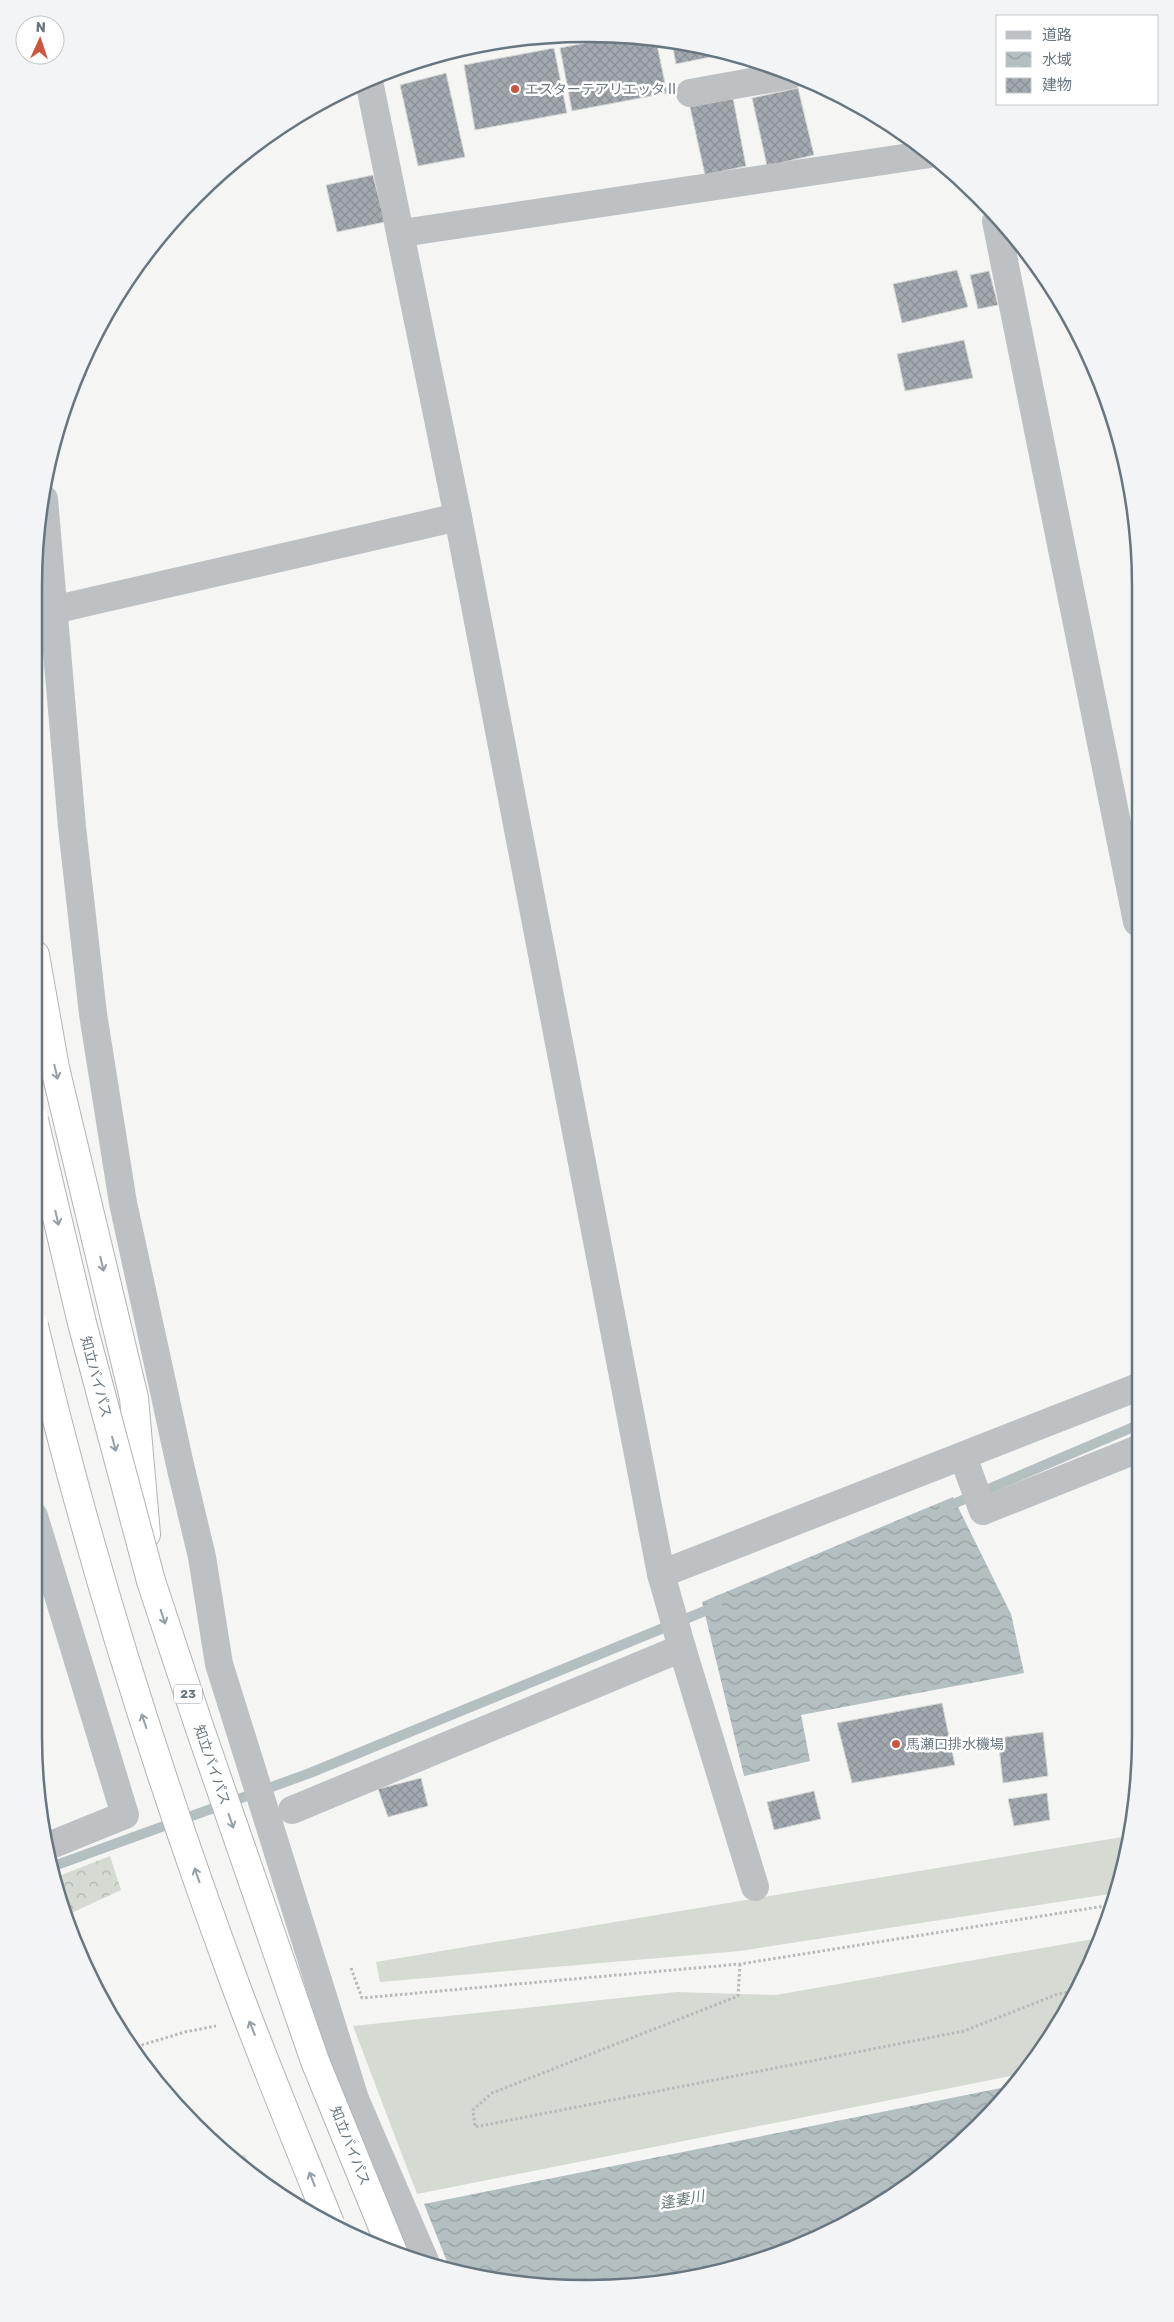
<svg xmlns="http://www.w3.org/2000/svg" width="1174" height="2322" viewBox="0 0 1174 2322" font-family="Rubik,'Noto Sans JP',sans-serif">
<defs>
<pattern id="forest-crowns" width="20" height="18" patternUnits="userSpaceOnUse" patternTransform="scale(1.25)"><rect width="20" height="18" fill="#d5dad2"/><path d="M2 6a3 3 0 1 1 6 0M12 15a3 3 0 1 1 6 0" fill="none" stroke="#b1b5b0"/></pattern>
<pattern id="water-waves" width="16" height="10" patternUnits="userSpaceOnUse" patternTransform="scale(1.25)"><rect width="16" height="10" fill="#b4bfc2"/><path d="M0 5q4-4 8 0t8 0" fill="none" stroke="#96a0a3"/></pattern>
<pattern id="building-cross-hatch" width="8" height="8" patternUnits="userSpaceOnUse" patternTransform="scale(1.25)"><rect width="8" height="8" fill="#a3aaaf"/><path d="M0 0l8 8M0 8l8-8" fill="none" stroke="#898f94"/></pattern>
</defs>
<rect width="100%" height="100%" fill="#f5f5f3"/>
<!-- grass -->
<g fill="#d5dad2">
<path d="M1128,1836L1121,1878L1116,1893L740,1951L380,1982L376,1962Z"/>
<path d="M1099,1938C1080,1988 1055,2032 1021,2074L417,2194L353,2026L677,1992L776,1995Z"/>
<path d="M245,2155L252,2173L231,2157Z"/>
</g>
<!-- forest -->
<path fill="url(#forest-crowns)" d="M110,1856L121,1890L65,1916L54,1878Z"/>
<!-- water -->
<g fill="url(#water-waves)">
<path d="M953,1497L1011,1614L1024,1673L801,1715L810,1761L744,1776L702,1602Z"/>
<path d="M1011,2086C1000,2099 990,2115 977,2127C891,2211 779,2265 660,2283C642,2286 622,2285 604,2285C550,2287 502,2285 450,2269L424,2204Z"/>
</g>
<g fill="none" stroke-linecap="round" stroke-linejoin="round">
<!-- stream -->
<g stroke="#b4bfc2" stroke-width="10">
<path d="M944,1508L1138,1425"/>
<path d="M51,1867L310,1773L717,1606"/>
</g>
</g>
<!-- building -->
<g fill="url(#building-cross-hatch)" stroke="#d7d7d5">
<path d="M624,35L656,40L667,93L572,111L560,48Z"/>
<path d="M672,43L730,53L676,64Z"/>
<path d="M554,48L567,113L475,130L464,65Z"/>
<path d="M446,73L465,157L418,166L400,85Z"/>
<path d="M798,88L814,155L767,166L752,98Z"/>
<path d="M733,98L746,166L705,175L690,107Z"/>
<path d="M373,175L385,222L337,232L326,185Z"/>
<path d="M957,270L968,307L902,323L893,284Z"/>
<path d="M989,271L998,305L978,309L970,275Z"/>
<path d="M964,340L973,378L905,391L897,354Z"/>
<path d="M942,1703L955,1765L852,1783L837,1723Z"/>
<path d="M1043,1732L1048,1776L1003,1783L998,1738Z"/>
<path d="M421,1778L428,1806L388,1817L378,1789Z"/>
<path d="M814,1791L821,1819L774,1830L767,1802Z"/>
<path d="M1047,1793L1050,1820L1014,1826L1008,1799Z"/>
</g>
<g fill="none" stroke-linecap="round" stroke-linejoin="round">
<!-- highway casing -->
<g stroke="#b1b4b7" stroke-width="30">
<path id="highway" d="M35,955L55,1068L134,1398L146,1534"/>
</g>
<!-- path -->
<g stroke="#b7babc" stroke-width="3" stroke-dasharray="2.5 2.5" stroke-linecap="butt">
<path d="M740,1964L738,1996L492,2093L473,2110L475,2127L964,2031L1058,1994L1077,1990"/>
<path d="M351,1968L362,1998L740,1964L1111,1905"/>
<path d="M132,2048L185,2032L216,2026"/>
</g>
<!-- minor -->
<g stroke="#bdc1c4" stroke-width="28">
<path d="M369,81L458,517L661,1574L682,1648"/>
<path d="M690,93L791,75"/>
<path d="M996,221L1137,922"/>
<path d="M402,233L930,154"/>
<path d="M44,499L72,827L93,1014L123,1203L180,1465L202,1557L219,1664L355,2099L425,2261"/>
<path d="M53,610L458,517"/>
<path d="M963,1457L983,1511L1138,1449"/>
<path d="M34,1516L125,1815L46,1847"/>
<path d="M661,1574L1138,1387"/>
<path d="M292,1810L682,1648L755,1887"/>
</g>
<!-- highway -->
<use href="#highway" stroke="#fff" stroke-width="28"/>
<!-- highway-bridge casing -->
<g stroke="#b1b4b7" stroke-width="30" stroke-linecap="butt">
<g id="highway-bridge">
<path d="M34,1120L82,1323L151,1581L200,1729L315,2061L393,2252"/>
<path d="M34,1326C86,1548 155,1767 234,1981C264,2063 298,2143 330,2224"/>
</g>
</g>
<!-- highway-bridge -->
<use href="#highway-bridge" stroke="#fff" stroke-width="28"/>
</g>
<!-- one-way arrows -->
<defs><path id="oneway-shaft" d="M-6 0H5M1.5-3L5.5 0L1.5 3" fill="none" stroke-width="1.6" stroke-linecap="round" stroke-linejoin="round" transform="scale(1.25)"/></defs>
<g stroke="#959fa6">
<use href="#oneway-shaft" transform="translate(56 1072) rotate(77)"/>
<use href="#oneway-shaft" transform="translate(57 1218) rotate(77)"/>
<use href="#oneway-shaft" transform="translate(102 1264) rotate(77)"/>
<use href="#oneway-shaft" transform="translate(114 1444) rotate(75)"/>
<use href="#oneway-shaft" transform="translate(163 1617) rotate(72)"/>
<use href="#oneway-shaft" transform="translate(144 1721) rotate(-109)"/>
<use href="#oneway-shaft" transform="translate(231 1821) rotate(71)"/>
<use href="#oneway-shaft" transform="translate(197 1875) rotate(-109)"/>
<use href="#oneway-shaft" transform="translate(252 2028) rotate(-112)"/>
<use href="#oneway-shaft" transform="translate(312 2179) rotate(-112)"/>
</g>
<!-- markers -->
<g fill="#cc553b" stroke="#fff" stroke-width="2">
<circle cx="515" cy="89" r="5"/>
<circle cx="896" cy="1744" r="5"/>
</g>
<g text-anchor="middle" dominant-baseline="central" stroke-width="5" stroke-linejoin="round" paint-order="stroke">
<!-- shield labels -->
<rect fill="#fff" stroke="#959fa6" stroke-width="1" x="174" y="1684.5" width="28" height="19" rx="4"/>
<g font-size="12" font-weight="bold" fill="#687680">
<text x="188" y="1694">23</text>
</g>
<!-- poi labels -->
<g font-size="14" fill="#687680" stroke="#fff" text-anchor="start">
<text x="525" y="89">エスターテアリエッタⅡ</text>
<text x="906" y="1744">馬瀬口排水機場</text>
</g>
<!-- street labels -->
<g font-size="14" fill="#687680" stroke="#fff">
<text transform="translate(96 1377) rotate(75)">知立バイパス</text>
<text transform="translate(212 1765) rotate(71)">知立バイパス</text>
<text transform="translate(350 2146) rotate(68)">知立バイパス</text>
</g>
<!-- water labels -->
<g font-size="15" font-style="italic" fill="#64777c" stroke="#fff">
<text transform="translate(682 2200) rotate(-10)">逢妻川</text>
</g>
</g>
<!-- crop -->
<path d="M0 0H1174V2322H0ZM586 42H588A544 544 0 0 1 1132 586V1736A544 544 0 0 1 588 2280H586A544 544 0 0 1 42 1736V586A544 544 0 0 1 586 42Z" fill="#f3f4f5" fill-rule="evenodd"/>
<path fill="none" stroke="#687680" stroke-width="2.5" d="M586 42H588A544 544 0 0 1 1132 586V1736A544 544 0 0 1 588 2280H586A544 544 0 0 1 42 1736V586A544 544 0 0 1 586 42Z"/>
<!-- legend -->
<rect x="996" y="15" width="162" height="90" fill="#ffffff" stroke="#c3c8cc"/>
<rect x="1006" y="31" width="25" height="8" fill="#bdc1c4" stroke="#c3c8cc"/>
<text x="1042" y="40" font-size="15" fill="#687680">道路</text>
<rect x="1006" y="52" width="25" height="15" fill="url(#water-waves)" stroke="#c3c8cc"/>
<text x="1042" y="65" font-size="15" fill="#687680">水域</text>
<rect x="1006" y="78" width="25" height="15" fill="url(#building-cross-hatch)" stroke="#c3c8cc"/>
<text x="1042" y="90" font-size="15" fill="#687680">建物</text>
<!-- north arrow -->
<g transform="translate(40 40) rotate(3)"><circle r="24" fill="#ffffff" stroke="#c3c8cc"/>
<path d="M0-4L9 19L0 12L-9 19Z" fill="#cc553b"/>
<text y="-8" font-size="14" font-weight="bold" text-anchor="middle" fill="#687680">N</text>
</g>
</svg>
